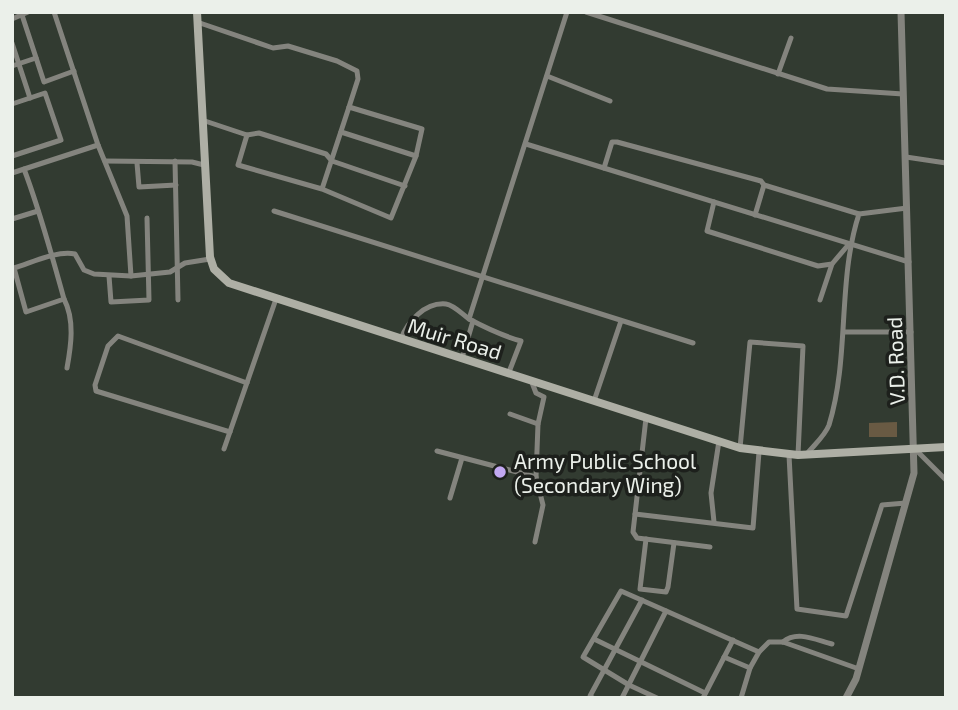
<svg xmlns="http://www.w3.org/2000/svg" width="958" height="710" viewBox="0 0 958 710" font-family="'Exo 2',sans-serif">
<rect width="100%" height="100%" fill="#323b31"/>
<!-- green -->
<path fill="#695a43" d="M897,422V437H869V423Z"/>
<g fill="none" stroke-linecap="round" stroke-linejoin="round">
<!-- minor -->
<g stroke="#84847e" stroke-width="5">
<path d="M54,12L98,145L127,216L131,276"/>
<path d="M586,12L827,89L903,94"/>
<path d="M22,15L44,82L74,71"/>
<path d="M12,19L28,12"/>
<path d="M197,22L273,48L288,46L337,61L357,71L358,79L349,107"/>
<path d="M12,43L30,98"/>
<path d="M12,66L36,58"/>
<path d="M778,74L791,38"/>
<path d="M547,76L610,101"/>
<path d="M12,104L45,93L61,140L12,156"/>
<path d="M202,120L247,135L238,165L322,189L391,218L416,156L422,129L349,107L322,189"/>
<path d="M341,132L416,156"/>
<path d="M247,135L259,133L326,154L332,161L405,186"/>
<path d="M526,144L909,262"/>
<path d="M906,157L946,163"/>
<path d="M105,161L192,162L204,165"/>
<path d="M175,161L178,300"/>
<path d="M137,163L139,187L176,185"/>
<path d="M604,168L612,142H617L761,181L764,185L859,214"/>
<path d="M24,169C40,211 52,256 64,299L26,312L14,268C31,263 57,250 75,254L84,270L94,274L131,276L170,272L185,263L210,259"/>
<path d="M12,173L98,145"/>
<path d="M714,202L707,231L818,266L832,264L849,244"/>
<path d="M274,211L693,343"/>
<path d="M755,215L764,185"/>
<path d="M12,219L38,211"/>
<path d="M109,276L111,302L149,300L147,218"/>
<path d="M64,299C75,320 71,346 67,368"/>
<path d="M820,300L832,264"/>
<path d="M469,319L567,12"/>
<path d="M844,332H911"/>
<path d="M401,339C407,322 425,302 446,304C454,305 463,315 469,319C486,328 503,336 521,341L509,372"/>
<path d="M462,358L473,321"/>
<path d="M594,401L621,321"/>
<path d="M510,414L538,424L544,397L536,393L531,380"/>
<path d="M646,418L633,532L637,538L710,547"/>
<path d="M230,432L96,391L95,385L108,346L118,336L247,383"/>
<path d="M740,448L750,342L803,346L798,455"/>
<path d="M224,449L276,299"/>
<path d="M915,449L946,480"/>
<path d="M437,451L536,477"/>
<path d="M789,455L797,609L846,616L882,505L906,503"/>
<path d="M806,455C813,446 825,436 829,425C850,357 837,281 859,214L907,208"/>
<path d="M450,498L462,458"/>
<path d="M635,514L753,528L759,452"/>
<path d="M714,522L711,493L719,441"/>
<path d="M646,539L640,589L666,592L668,587L674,543"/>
<path d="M535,542L543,505L536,477L538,424"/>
<path d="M594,639L705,693"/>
<path d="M783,642C797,630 816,640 832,644"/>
<path d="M759,652L769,642H783L859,669"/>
<path d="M593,698L590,696L642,600"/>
<path d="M622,698L666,611"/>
<path d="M657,698L629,685L583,657L621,591L759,652L750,668L724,657"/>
<path d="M703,698L733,640"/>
<path d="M741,698L750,668"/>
</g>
<!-- tertiary -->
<path stroke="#84847e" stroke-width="7" d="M846,698L856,679L914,473L901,12"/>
<!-- secondary -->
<path stroke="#aeafa5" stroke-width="8" d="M197,12L210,257L214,269L229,283L740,448L798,455L946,447"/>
</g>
<!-- markers -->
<circle fill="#c2a8f2" stroke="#1d201c" stroke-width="2.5" cx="500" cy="472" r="7"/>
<g text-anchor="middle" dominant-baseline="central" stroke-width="7" stroke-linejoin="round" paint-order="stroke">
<!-- street labels -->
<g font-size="21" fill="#ebf0ea" stroke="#1d201c">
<text transform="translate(455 338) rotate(17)">Muir Road</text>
<text transform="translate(895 361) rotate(-92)">V.D. Road</text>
</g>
<!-- poi labels -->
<g font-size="21" fill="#ebf0ea" stroke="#1d201c" text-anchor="start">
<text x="514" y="460">Army Public School<tspan x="514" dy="24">(Secondary Wing)</tspan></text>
</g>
</g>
<!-- border -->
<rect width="958" height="710" fill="none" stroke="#ebf0ea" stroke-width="28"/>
</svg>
